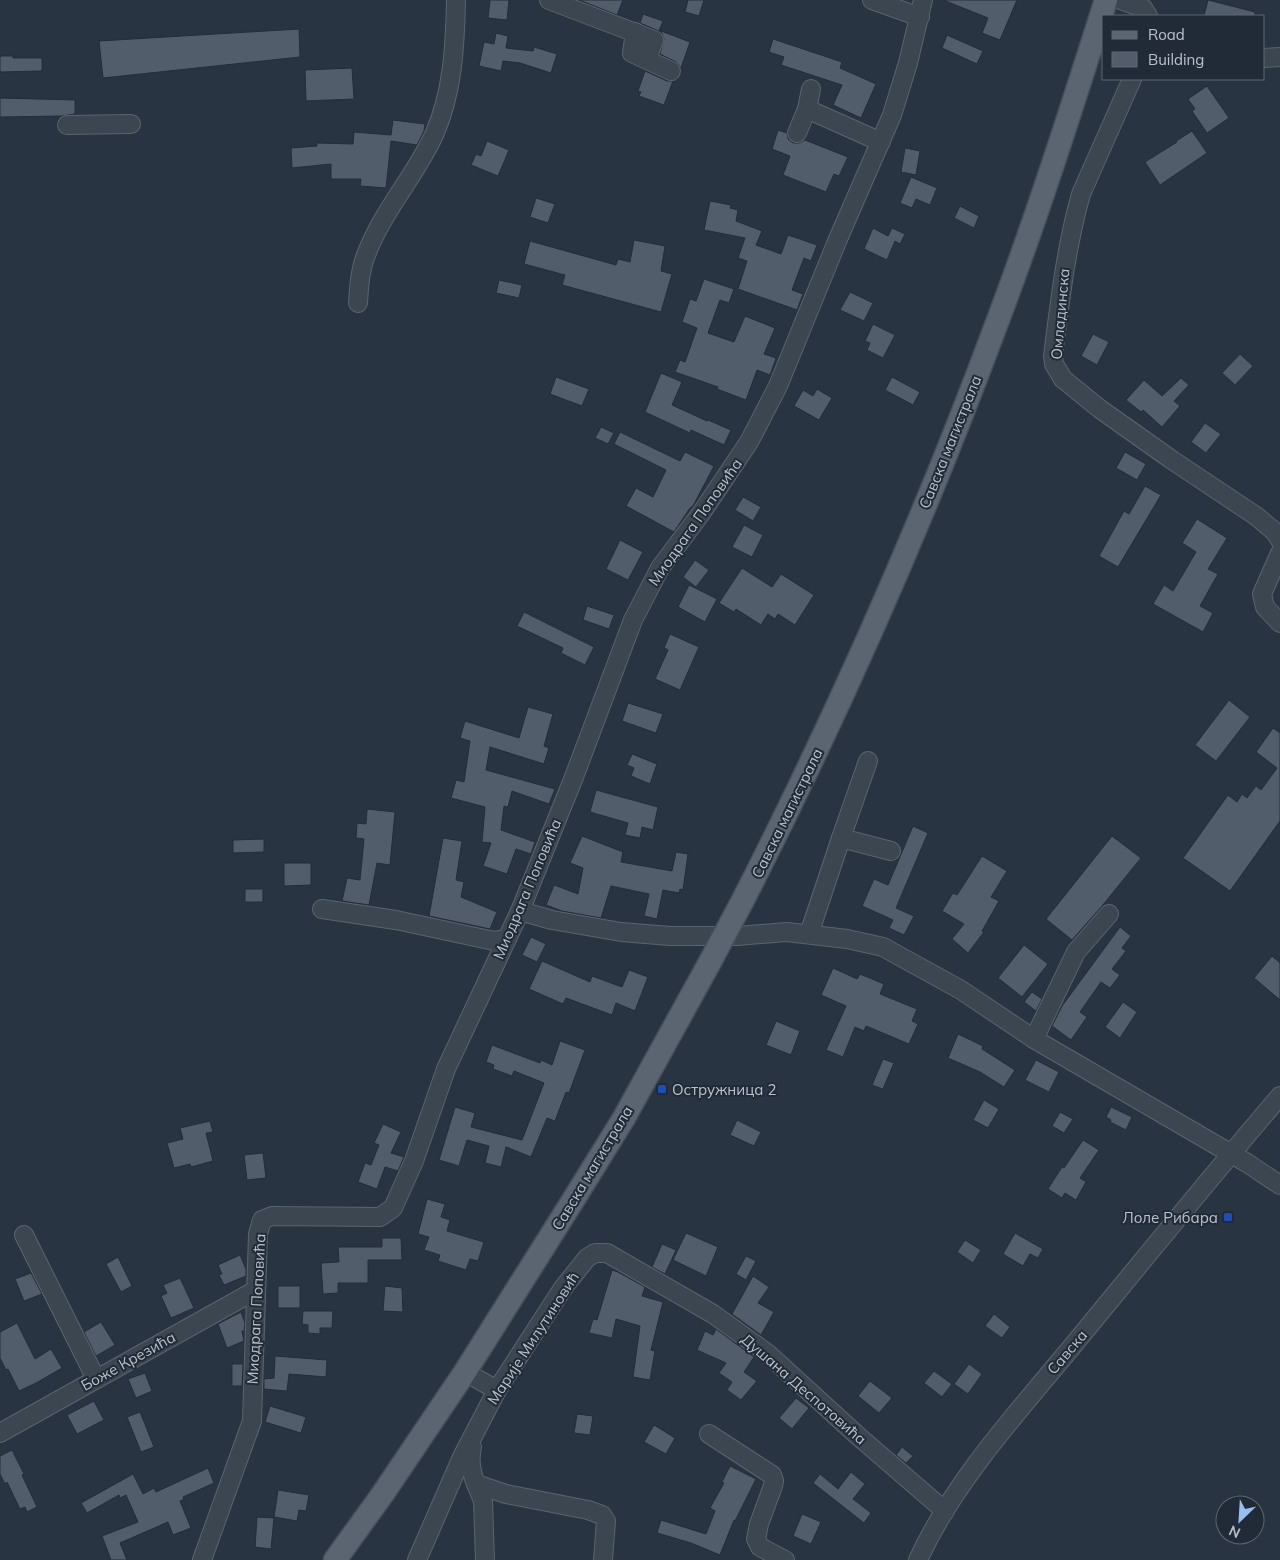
<svg xmlns="http://www.w3.org/2000/svg" width="1280" height="1560" viewBox="0 0 1280 1560" font-family="Mulish,sans-serif">
<rect width="100%" height="100%" fill="#283441"/>
<!-- building -->
<g fill="#525d6c" stroke="#232d39">
<path d="M490,0H509L507,20L488,18Z"/>
<path d="M579,0H623L617,15Z"/>
<path d="M688,0H704L699,16L685,12Z"/>
<path d="M943,0H1017L1000,40L982,33L988,18Z"/>
<path d="M1208,0L1255,12V16H1204Z"/>
<path d="M643,14L663,21L659,31L640,23Z"/>
<path d="M299,29L300,57L103,78L99,41Z"/>
<path d="M661,31L690,42L681,68L676,62L660,54L664,39Z"/>
<path d="M496,33L508,36L506,48L533,51L534,47L557,54L551,73L520,63L503,61L501,71L479,66L484,42L494,44Z"/>
<path d="M947,35L983,51L977,64L942,48Z"/>
<path d="M773,39L842,62L840,68L876,84L861,118L833,105L842,85L781,65L784,57L769,52Z"/>
<path d="M0,56H13V58H42V71L0,72Z"/>
<path d="M352,68L354,99L306,101L305,70Z"/>
<path d="M645,71L667,81H673L664,105L639,96L641,92L638,91Z"/>
<path d="M1207,86L1229,118L1207,133L1192,111L1195,109L1188,99Z"/>
<path d="M0,98L75,100V114L61,116L0,117Z"/>
<path d="M393,120L425,124L424,131L417,145L391,141L386,188L360,186L361,179H331V164L292,168L291,148L317,146V143L353,144L354,132L391,135Z"/>
<path d="M778,130L787,133L788,139L793,143H799L805,140L848,157L839,176L834,174L826,192L783,175L790,156L772,149Z"/>
<path d="M1192,131L1207,153L1160,185L1145,162L1177,142L1176,141Z"/>
<path d="M487,141L509,150L498,176L471,165L476,154L481,156Z"/>
<path d="M905,148L920,151L916,175L901,172Z"/>
<path d="M911,177L937,188L930,205L916,199L912,208L900,203Z"/>
<path d="M536,198L555,204L548,223L530,217Z"/>
<path d="M710,201L731,205L730,208L738,210L736,221L762,231L756,245L781,254L788,235L817,245L811,261L804,258L792,290L803,294L797,310L738,289L747,261L738,258L745,238L704,230Z"/>
<path d="M960,206L979,216L974,228L954,218Z"/>
<path d="M873,228L888,236L892,228L905,234L900,244L895,241L887,260L864,249Z"/>
<path d="M634,240L665,246L661,271L672,274L661,312L562,285L565,275L524,264L530,241L616,265L618,259L630,262Z"/>
<path d="M704,279L734,289L729,303L720,300L708,333L734,342L745,316L775,328L764,354L776,358L770,375L757,370L746,400L717,389L718,387L675,372L680,360L685,362L697,328L682,322L690,299L696,301Z"/>
<path d="M499,280L522,285L519,298L496,293Z"/>
<path d="M850,292L873,303L864,321L840,310Z"/>
<path d="M873,324L895,335L883,358L867,350L870,343L865,341Z"/>
<path d="M1093,334L1109,342L1097,365L1081,356Z"/>
<path d="M1240,354L1253,366L1235,385L1222,373Z"/>
<path d="M661,373L682,382L672,405L707,421L708,420L731,430L724,445L691,430L690,433L645,412Z"/>
<path d="M556,377L589,389L582,406L550,394Z"/>
<path d="M892,377L920,392L913,405L885,390Z"/>
<path d="M1181,378L1189,385L1174,401L1180,406L1162,427L1143,410L1141,412L1126,400L1144,380L1162,396Z"/>
<path d="M817,389L832,398L819,420L794,406L803,390L813,396Z"/>
<path d="M1205,423L1221,434L1206,453L1191,442Z"/>
<path d="M601,427L614,433L608,444L595,438Z"/>
<path d="M620,432L680,461L685,452L714,466L693,506L690,508L674,532L626,506L636,488L653,497L666,470L614,444Z"/>
<path d="M1125,452L1146,464L1137,480L1116,468Z"/>
<path d="M1145,486L1161,495L1118,567L1099,556L1124,511L1129,514Z"/>
<path d="M743,497L761,507L753,521L735,510Z"/>
<path d="M1197,519L1227,538L1208,569L1218,574L1200,606L1213,613L1203,632L1153,604L1164,585L1173,591L1196,552L1182,543Z"/>
<path d="M744,525L763,535L752,557L732,547Z"/>
<path d="M620,540L643,552L628,580L606,569Z"/>
<path d="M695,560L709,570L696,587L683,577Z"/>
<path d="M742,568L772,587L781,574L814,595L795,625L778,614L775,619L768,614L761,625L736,609L734,612L719,603Z"/>
<path d="M689,585L717,599L705,622L678,607Z"/>
<path d="M587,606L614,615L609,629L583,620Z"/>
<path d="M524,612L594,647L585,665L561,653L563,648L517,626Z"/>
<path d="M670,634L699,647L680,690L655,679L668,650L664,648Z"/>
<path d="M1229,700L1250,717L1216,761L1195,745Z"/>
<path d="M628,703L663,714L656,733L622,721Z"/>
<path d="M528,707L553,714L544,746L549,748L544,764L490,747L486,770L555,789L549,804L512,791L508,807L504,806L501,830L535,842L531,854L516,849L507,874L483,866L491,843L482,842L485,807L451,798L456,780L464,782L470,741L460,738L465,721L519,738Z"/>
<path d="M1273,728L1280,733V821L1230,891L1183,858L1228,795L1237,802L1242,794L1247,798L1256,786L1261,790L1277,768L1256,752Z"/>
<path d="M632,754L657,764L650,784L631,776L634,768L627,765Z"/>
<path d="M596,790L658,807L653,830L642,827L640,838L625,835L628,823L590,812Z"/>
<path d="M367,809L395,812L390,865L377,863L369,905L342,901L347,878L360,880L364,839L356,838L357,823L366,824Z"/>
<path d="M913,826L928,833L896,908L914,916L904,935L889,928L893,920L862,906L874,879L888,885Z"/>
<path d="M582,836L623,852L621,862L672,871L676,852L688,854L683,890L680,889L679,893L663,890L657,919L644,916L649,894L611,886L601,918L562,911L546,905L554,885L578,894L583,868L570,863Z"/>
<path d="M1112,836L1141,858L1102,906L1072,940L1046,919Z"/>
<path d="M443,838L462,841L456,880L464,882L461,897L497,912L490,929L429,916Z"/>
<path d="M264,839V852L233,853V840Z"/>
<path d="M982,856L1007,871L991,897L999,901L982,931L984,932L968,953L952,939L964,924L942,911L953,893L957,895Z"/>
<path d="M284,863H311V885L284,886Z"/>
<rect x="245" y="889" width="18" height="13"/>
<path d="M1120,927L1131,936L1122,948L1126,951L1112,969L1120,975L1110,988L1101,982L1080,1012L1087,1017L1071,1040L1052,1026L1062,1006Z"/>
<path d="M531,937L546,944L537,962L522,955Z"/>
<path d="M1024,945L1048,964L1022,997L998,978Z"/>
<path d="M1272,956L1280,963V1000L1254,978Z"/>
<path d="M542,961L590,982L592,976L622,987L629,970L648,977L635,1011L616,1003L612,1015L566,998L563,1004L529,989Z"/>
<path d="M833,968L857,979L860,974L884,984L880,994L917,1009L912,1021L918,1024L909,1044L866,1026L864,1031L855,1027L843,1057L826,1050L846,1006L821,995Z"/>
<path d="M1032,992L1042,999L1036,1011L1024,1002Z"/>
<path d="M1123,1002L1137,1012L1120,1038L1105,1027Z"/>
<path d="M776,1021L800,1031L791,1055L766,1045Z"/>
<path d="M958,1034L983,1046L982,1049L1015,1070L1004,1087L980,1072L948,1058Z"/>
<path d="M560,1041L585,1050L569,1093L566,1092L555,1121L547,1118L531,1157L506,1147L501,1167L485,1163L489,1146L467,1140L459,1166L439,1160L455,1107L475,1113L471,1127L522,1140L544,1083L514,1071L512,1076L493,1069L494,1065L486,1062L492,1045L540,1063L541,1060L552,1065Z"/>
<path d="M883,1059L894,1063L883,1089L872,1085Z"/>
<path d="M1036,1060L1059,1072L1049,1092L1025,1080Z"/>
<path d="M984,1100L999,1109L988,1128L973,1120Z"/>
<path d="M1111,1107L1132,1117L1126,1130L1110,1122L1111,1120L1106,1117Z"/>
<path d="M1060,1112L1073,1119L1064,1133L1052,1126Z"/>
<path d="M737,1120L761,1132L754,1146L730,1135Z"/>
<path d="M210,1121L213,1132L206,1133L213,1161L191,1167L190,1164L174,1168L167,1143L183,1139L180,1128Z"/>
<path d="M383,1124L401,1132L391,1153L404,1157L398,1171L385,1167L377,1189L358,1182L365,1163L371,1165L379,1145L374,1143Z"/>
<path d="M1083,1140L1099,1150L1080,1178L1086,1182L1076,1200L1065,1193L1062,1198L1048,1189L1062,1167L1064,1168Z"/>
<path d="M263,1153L266,1178L247,1180L244,1155Z"/>
<path d="M427,1199L445,1204L441,1217L450,1220L447,1231L484,1242L478,1261L470,1259L466,1270L438,1261L440,1255L424,1250L429,1237L418,1234Z"/>
<path d="M686,1233L718,1247L706,1276L673,1260Z"/>
<path d="M1015,1233L1043,1249L1038,1258L1030,1254L1023,1266L1003,1254Z"/>
<path d="M382,1238H401L402,1260H368V1283H338V1293L323,1294L321,1263L339,1262L338,1247H382Z"/>
<path d="M965,1240L981,1250L973,1263L957,1252Z"/>
<path d="M662,1244L676,1250L665,1274L652,1267Z"/>
<path d="M240,1255L246,1269V1276L224,1285L219,1275L222,1274L218,1265Z"/>
<path d="M746,1256L756,1261L746,1280L736,1274Z"/>
<path d="M118,1257L132,1286L121,1292L106,1264Z"/>
<path d="M612,1270L618,1272L645,1287L642,1296L663,1302L651,1350L655,1351L650,1380L633,1377L640,1326L616,1319L612,1338L589,1333L593,1319L597,1320Z"/>
<path d="M31,1273L42,1294L24,1301L15,1279Z"/>
<path d="M753,1276L769,1287L758,1303L774,1312L761,1335L732,1314Z"/>
<path d="M180,1278L194,1308L171,1318L161,1296L167,1293L163,1285Z"/>
<rect x="278" y="1286" width="22" height="22"/>
<path d="M385,1286L402,1288L403,1312L383,1311Z"/>
<path d="M303,1311H333L332,1328H320V1334L308,1333V1325L302,1324Z"/>
<path d="M241,1312L245,1323L244,1331H242L244,1341L227,1348L218,1324Z"/>
<path d="M994,1314L1010,1327L1002,1338L985,1326Z"/>
<path d="M101,1322L115,1345L96,1356L84,1332Z"/>
<path d="M17,1323L35,1359L51,1349L62,1368L36,1383L19,1391L8,1369L6,1370L0,1358V1332Z"/>
<path d="M716,1329L754,1357L744,1372L757,1381L741,1400L727,1390L732,1382L719,1373L726,1363L697,1350L705,1331L713,1335Z"/>
<path d="M275,1356L327,1360L326,1377L289,1374L287,1391L264,1389V1379L274,1378Z"/>
<path d="M232,1364H243L242,1386H232Z"/>
<path d="M969,1364L982,1374L968,1394L954,1384Z"/>
<path d="M934,1371L952,1384L942,1397L924,1383Z"/>
<path d="M145,1373L152,1391L136,1398L128,1379Z"/>
<path d="M870,1381L892,1398L879,1413L858,1396Z"/>
<path d="M796,1398L809,1408L792,1429L779,1418Z"/>
<path d="M94,1401L104,1420L77,1434L67,1415Z"/>
<path d="M270,1406L306,1417L301,1433L265,1422Z"/>
<path d="M140,1412L154,1447L141,1452L127,1417Z"/>
<path d="M577,1414L593,1416L590,1435L574,1433Z"/>
<path d="M654,1425L675,1438L666,1454L644,1442Z"/>
<path d="M902,1447L913,1456L906,1463L896,1455Z"/>
<path d="M12,1450L24,1474L22,1475L37,1507L27,1512L25,1507L20,1509L7,1482L5,1484L0,1474V1456Z"/>
<path d="M730,1466L756,1479L735,1521L734,1520L720,1555L691,1543L657,1533L661,1520L706,1534L715,1511L710,1508L724,1483L722,1482Z"/>
<path d="M208,1468L214,1483L183,1497L184,1499L180,1501L191,1528L173,1535L168,1522L120,1543L127,1560H111L102,1536L138,1522L126,1495L120,1498L119,1495L87,1513L81,1503L133,1474L143,1494L154,1488L156,1492Z"/>
<path d="M851,1472L865,1484L853,1499L871,1513L864,1523L813,1483L820,1474L838,1489Z"/>
<path d="M278,1490L309,1495L306,1511L299,1510L297,1521L274,1517Z"/>
<path d="M802,1514L821,1522L811,1544L793,1536Z"/>
<path d="M257,1517L274,1518L271,1549L255,1547Z"/>
</g>
<g fill="none" stroke-linecap="round" stroke-linejoin="round">
<!-- minor casing -->
<g stroke="#5b646e" stroke-width="20">
<g id="minor">
<path d="M549,0L654,40L647,59"/>
<path d="M872,0L920,17"/>
<path d="M1121,0L1143,8L1148,16"/>
<path d="M635,32L632,53L671,71"/>
<path d="M1264,58L1280,57"/>
<path d="M1132,79L1081,194C1066,247 1060,301 1053,356L1054,364L1063,379L1100,409L1172,460L1256,516L1274,531L1280,540"/>
<path d="M807,109L811,89"/>
<path d="M67,125L131,124"/>
<path d="M797,133L807,109L881,142"/>
<path d="M358,303C359,287 360,270 366,255C382,212 415,176 434,135C453,92 455,46 456,0"/>
<path d="M1280,553L1262,594L1265,607L1280,623"/>
<path d="M841,838L868,761"/>
<path d="M322,909L396,920L494,941L507,939"/>
<path d="M520,911L552,920L621,932L670,936H737L787,932L847,939L883,947L961,990L1034,1039L1247,1163L1280,1185"/>
<path d="M809,934L841,838L891,851"/>
<path d="M1034,1039L1076,952L1109,914"/>
<path d="M24,1235L96,1379"/>
<path d="M465,1372L497,1390"/>
<path d="M0,1433L256,1290"/>
<path d="M709,1434L772,1475L774,1481L773,1486L759,1524L756,1539L760,1547L785,1560"/>
<path d="M472,1447C469,1460 471,1472 476,1484L506,1494L588,1510L602,1515L606,1521L603,1560"/>
<path d="M476,1484L483,1501L485,1560"/>
<path d="M202,1560L252,1421L258,1234L262,1220L272,1216L380,1217L393,1208L414,1161L446,1069L520,911L574,777L633,620L660,568L702,512L749,442L778,386L838,239L892,115L908,63L923,0"/>
<path d="M417,1560L462,1457L497,1390L563,1288L587,1258L595,1253H607L713,1314L767,1353L858,1436L945,1511"/>
<path d="M918,1560C953,1483 1016,1414 1070,1349C1140,1264 1209,1179 1280,1096"/>
</g>
</g>
<!-- major casing -->
<g stroke="#464f5a" stroke-width="25">
<g id="major">
<path d="M743,900C838,714 922,524 995,328C1036,220 1071,110 1106,0"/>
<path d="M335,1560L382,1495L465,1372L572,1202L624,1118L710,962"/>
</g>
</g>
<!-- minor -->
<use href="#minor" stroke="#3c4651" stroke-width="18"/>
<!-- major -->
<use href="#major" stroke="#5b6571" stroke-width="22"/>
<!-- major-bridge casing -->
<g stroke="#464f5a" stroke-width="25" stroke-linecap="butt">
<path id="major-bridge" d="M710,962L743,900"/>
</g>
<!-- major-bridge -->
<use href="#major-bridge" stroke="#5b6571" stroke-width="22"/>
</g>
<!-- markers -->
<g fill="#1a4fb4" stroke="#212b37" stroke-width="2">
<rect x="657" y="1084" width="10" height="10" rx="2.5"/>
<rect x="1223" y="1212" width="10" height="10" rx="2.5"/>
</g>
<g text-anchor="middle" dominant-baseline="central" stroke-width="4" stroke-linejoin="round" paint-order="stroke">
<!-- street labels -->
<g font-size="15" fill="#bac1cb" stroke="#212b37">
<text transform="translate(1060 314) rotate(-85)">Омладинска</text>
<text transform="translate(950 442) rotate(-68)">Савска магистрала</text>
<text transform="translate(695 522) rotate(-55)">Миодрага Поповића</text>
<text transform="translate(787 813) rotate(-64)">Савска магистрала</text>
<text transform="translate(527 889) rotate(-67)">Миодрага Поповића</text>
<text transform="translate(592 1168) rotate(-59)">Савска магистрала</text>
<text transform="translate(256 1309) rotate(-87)">Миодрага Поповића</text>
<text transform="translate(533 1338) rotate(-57)">Марије Милутиновић</text>
<text transform="translate(1067 1352) rotate(-50)">Савска</text>
<text transform="translate(128 1361) rotate(-29)">Боже Крезића</text>
<text transform="translate(804 1389) rotate(41)">Душана Деспотовића</text>
</g>
<!-- poi labels -->
<g font-size="15" fill="#bac1cb" stroke="#212b37" text-anchor="start">
<text x="672" y="1089">Остружница 2</text>
<text x="1218" y="1217" text-anchor="end">Лоле Рибара</text>
</g>
</g>
<!-- legend -->
<rect x="1102" y="15" width="162" height="65" fill="#212b37" stroke="#5e6772"/>
<rect x="1112" y="31" width="25" height="8" fill="#5b6571" stroke="#5e6772"/>
<text x="1148" y="40" font-size="15" fill="#bac1cb">Road</text>
<rect x="1112" y="52" width="25" height="15" fill="#525d6c" stroke="#5e6772"/>
<text x="1148" y="65" font-size="15" fill="#bac1cb">Building</text>
<!-- north arrow -->
<g transform="translate(1240 1520) rotate(205)"><circle r="24" fill="#212b37" stroke="#5e6772"/>
<path d="M0-4L9 19L0 12L-9 19Z" fill="#97bdf3"/>
<text y="-8" font-size="14" font-weight="bold" text-anchor="middle" fill="#bac1cb">N</text>
</g>
</svg>
